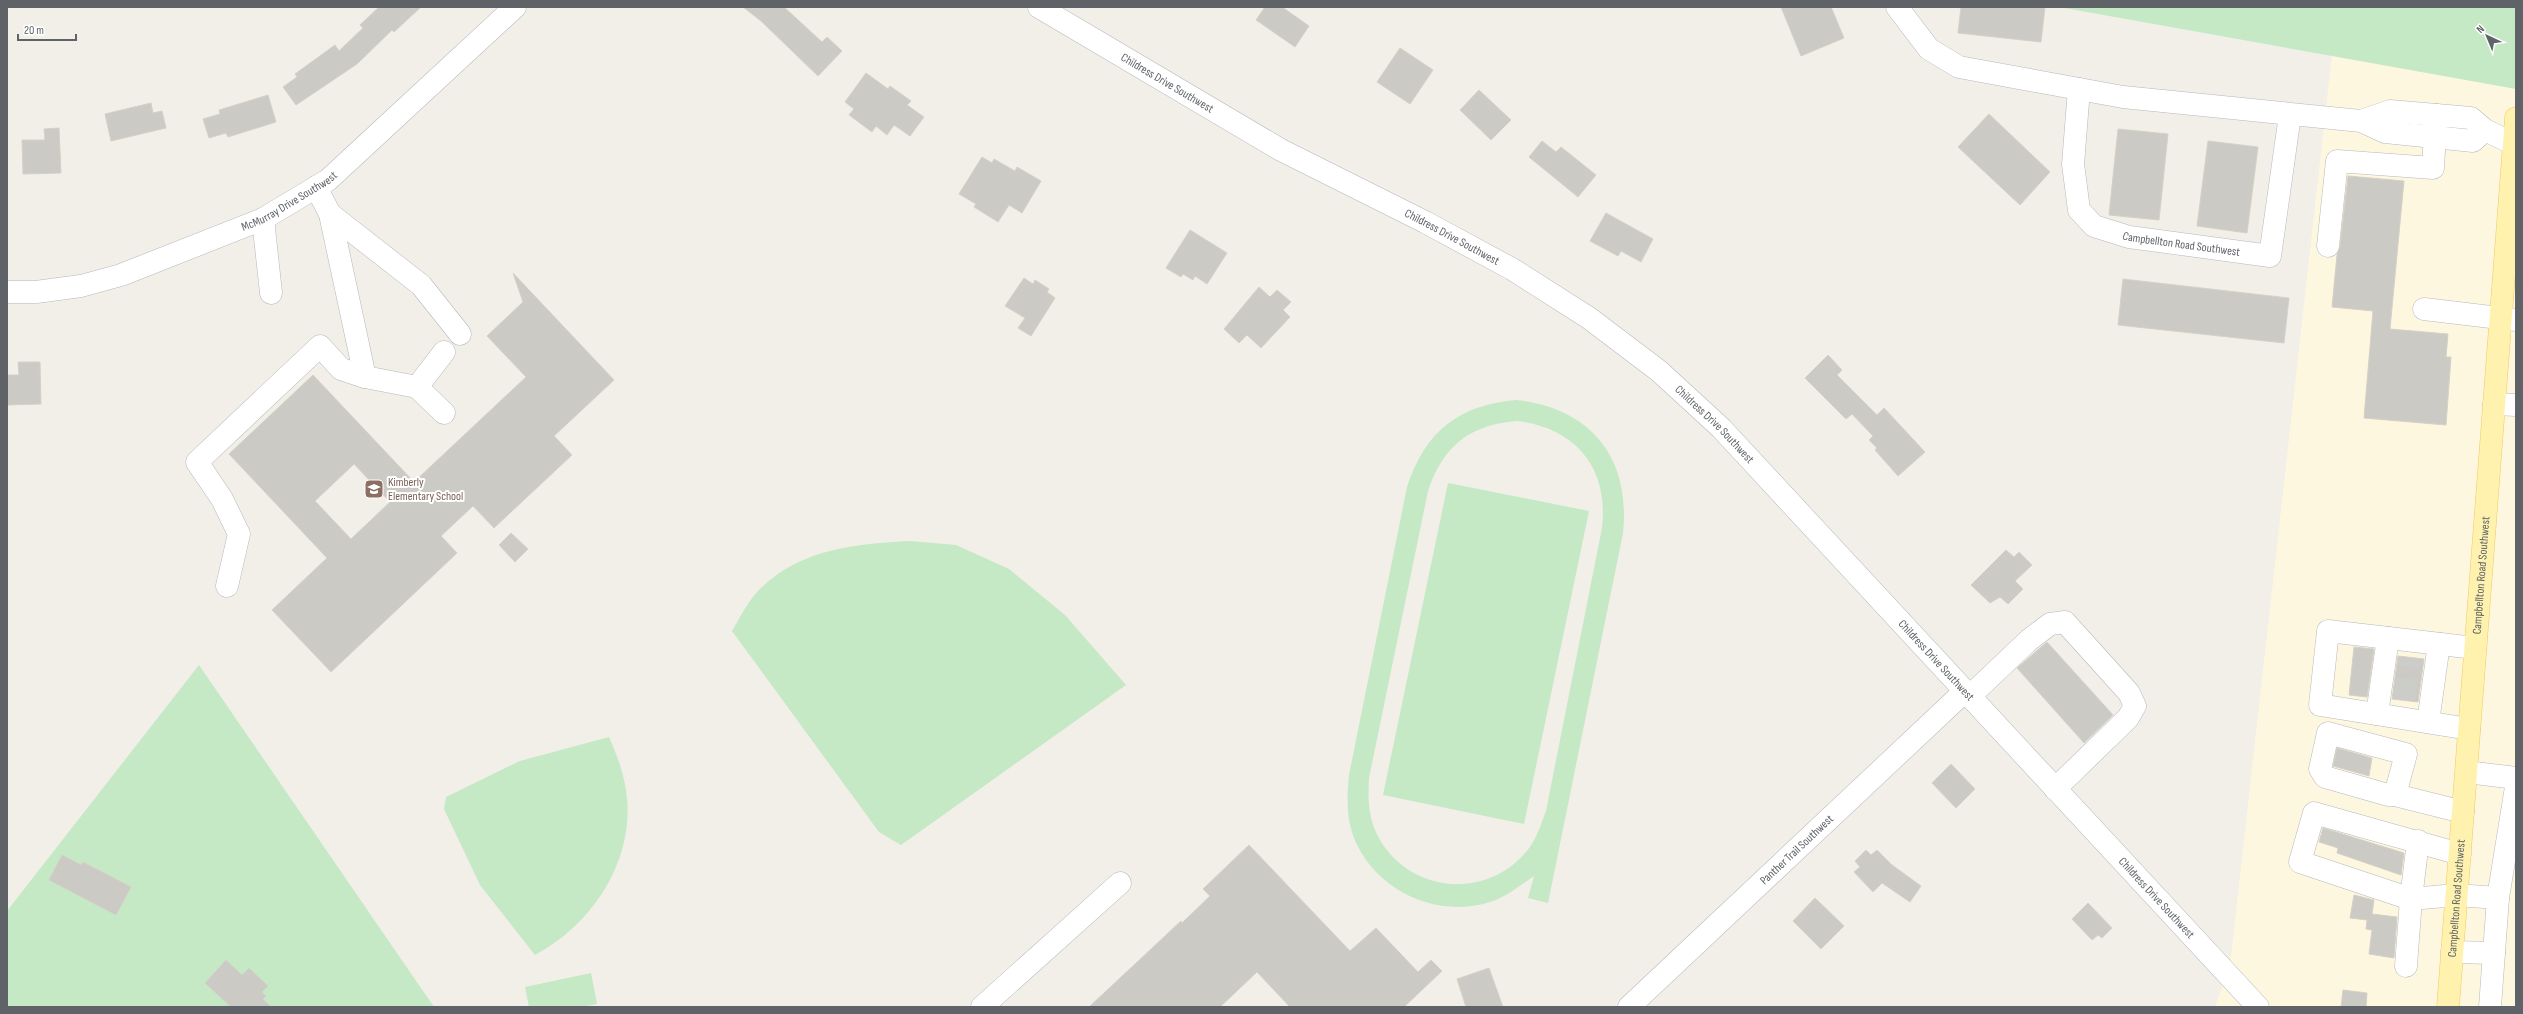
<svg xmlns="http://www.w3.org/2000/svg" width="2523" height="1014" viewBox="0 0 2523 1014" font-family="'Sofia Sans Condensed',sans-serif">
<rect width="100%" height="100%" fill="#f1efe8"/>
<!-- commercial -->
<path fill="#fef7e0" d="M2332,55L2516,89V1007H2215L2230,965Z"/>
<!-- green -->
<g fill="#c5e8c5" fill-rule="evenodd">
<path d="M2059,7H2516V89Z"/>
<path d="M1516,400C1591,408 1631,458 1623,533L1548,903L1528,898L1534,876C1522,884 1511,893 1498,899C1443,922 1376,893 1354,838C1346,817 1347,796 1349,775L1407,487C1425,432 1458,405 1516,400ZM1517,421C1576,428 1609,468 1602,528L1546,811C1541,824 1537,837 1530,847C1488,904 1402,893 1375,830C1368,813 1368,796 1369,778L1428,491C1443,446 1469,425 1517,421Z"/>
<path d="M1448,483L1589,511L1524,824L1383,795Z"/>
<path d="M910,541L956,545L1009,569L1065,615L1126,685L901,845L879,832L732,631C740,618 747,603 757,592C798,549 854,544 910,541Z"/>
<path d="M199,665L434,1007H7V911Z"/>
<path d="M609,737C615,751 621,765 624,780C641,851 596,923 535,955L480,885L444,809L446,797L520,761Z"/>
<path d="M591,973L597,1004L581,1007H529L525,987Z"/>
</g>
<!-- building -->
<g fill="#cccac5" stroke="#d6d1c6" fill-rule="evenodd">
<path d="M379,7H421L394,32L392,30L357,64L296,105L283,87L297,77L295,74L335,45L339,51L363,28L360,25Z"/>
<path d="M743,7H784L822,42L827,37L842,51L818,76L761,21Z"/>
<path d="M1265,7H1282L1309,26L1295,47L1256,20Z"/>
<path d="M1781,7H1831L1844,38L1801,56Z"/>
<path d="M1961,7H2045L2041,42L1958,33Z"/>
<path d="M1400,48L1433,70L1410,104L1377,82Z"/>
<path d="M866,73L888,89L890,86L911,101L907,105L924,117L910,136L894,125L887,135L876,126L872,132L849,115L854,109L845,102Z"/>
<path d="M1479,90L1511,120L1491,140L1460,110Z"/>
<path d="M268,95L276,122L228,137L226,133L209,138L203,119L220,114L219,110Z"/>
<path d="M151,103L153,113L162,111L166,128L111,141L105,114Z"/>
<path d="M1989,114L2050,172L2020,205L1958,147Z"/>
<path d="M59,128L61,173L23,174L22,140H45L44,129Z"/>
<path d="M2118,129L2168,134L2159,220L2109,215Z"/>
<path d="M1542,141L1556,152L1561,147L1596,175L1578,197L1529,157Z"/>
<path d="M2208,141L2258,147L2247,233L2197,226Z"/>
<path d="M982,157L992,163L994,159L1015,171L1017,167L1041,181L1022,213L1009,205L998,222L974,207L976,204L959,194Z"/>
<path d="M2348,176L2404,181L2390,329L2448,334L2446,357H2451L2446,425L2364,418L2373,311L2332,307L2337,255L2340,247Z"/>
<path d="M1606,213L1653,239L1641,262L1621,251L1618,256L1590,241Z"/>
<path d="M1190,230L1227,253L1207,284L1195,276L1193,280L1183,274L1181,277L1166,268Z"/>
<path d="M513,273L614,380L554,436L572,455L494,528L473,506L441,536L457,553L331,672L272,610L327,558L229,454L313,375L414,482L526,377L487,336L523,302ZM354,464L390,502L351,539L315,501Z"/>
<path d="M1024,278L1033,284L1035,280L1049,289L1047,292L1055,298L1031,336L1018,328L1025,318L1005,306Z"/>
<path d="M2123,279L2289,298L2284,343L2118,325Z"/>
<path d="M1259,287L1270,297L1277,290L1291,302L1283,310L1290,317L1261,348L1247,335L1239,343L1224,329Z"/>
<path d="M1828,355L1842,370L1837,375L1877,415L1884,408L1925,452L1898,476L1875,450L1877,448L1869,440L1873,436L1852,414L1846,419L1805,378Z"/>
<path d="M18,362H40L41,404L7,405V375H19Z"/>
<path d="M511,533L528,549L515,562L499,545Z"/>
<path d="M2006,550L2014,557L2019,552L2032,565L2015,581L2023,589L2008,604L2000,597L1990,603L1971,585Z"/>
<path d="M2047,642L2113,715L2084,743L2017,668Z"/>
<path d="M2354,647L2374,649L2367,697L2349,695Z"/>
<path d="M2398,656L2424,659L2418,702L2392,699Z"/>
<path d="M2337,748L2372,758L2369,776L2333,766Z"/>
<path d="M1951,764L1975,789L1956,808L1932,783Z"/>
<path d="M2323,828L2404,853L2401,875L2337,853L2338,848L2319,842Z"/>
<path d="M1249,845L1350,951L1376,928L1418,972L1431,960L1442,971L1404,1007H1290L1257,972L1220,1007H1089L1181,921L1182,923L1210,896L1203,889Z"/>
<path d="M1866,850L1871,855L1877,850L1892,865L1921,886L1910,902L1882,883L1873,892L1854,872L1860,867L1855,861Z"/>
<path d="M62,855L81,865L83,862L131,887L116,915L49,880Z"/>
<path d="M2354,895L2374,900L2372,914L2397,917L2394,958L2369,954L2372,930L2366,929L2367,920L2350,918Z"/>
<path d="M1815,898L1844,926L1821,949L1793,921Z"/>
<path d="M2088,903L2112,928L2102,938L2098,935L2092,940L2072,919Z"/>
<path d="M226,960L242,975L249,968L268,986L262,992L266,996L263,999L271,1007H231L205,983Z"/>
<path d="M1489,968L1503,1007H1466L1457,979Z"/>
<path d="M2343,990L2367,993L2366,1007H2341Z"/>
</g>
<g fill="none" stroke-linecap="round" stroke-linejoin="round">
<!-- minor-tunnel -->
<path stroke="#ccccc8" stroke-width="22" stroke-dasharray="22 11" stroke-linecap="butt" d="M2404,700L2410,658"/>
<!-- minor casing -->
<g stroke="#b5b8bc" stroke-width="23">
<g id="minor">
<path id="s1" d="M1039,7L1281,150L1425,222L1512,269L1589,318L1659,371L1721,428L2258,1007"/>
<path d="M1897,7L1929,49L1959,67L2123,97L2361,121L2385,132L2473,141L2485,130"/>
<path id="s2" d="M2079,89L2073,164L2079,210L2094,226L2129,237L2270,256L2290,115"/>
<path d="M2361,121L2390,111L2471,118L2485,130L2516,145"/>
<path d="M316,187L330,214L365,377"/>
<path d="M330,214L421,285L460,334"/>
<path d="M263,219L271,293"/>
<path d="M2328,246L2337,161L2433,168L2436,115"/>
<path id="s3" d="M7,292H36L81,286L121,275L263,219L328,180L515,7"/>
<path d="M2424,309L2516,320"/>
<path d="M417,387L444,352"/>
<path d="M2494,404L2516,405"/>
<path d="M227,586L239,534L222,499L197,462L320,346L341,369L365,377L417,387L444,413"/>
<path d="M1969,697L2029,640L2050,624L2065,622L2129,693L2135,706L2128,718L2055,789"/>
<path d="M2377,714L2388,638"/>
<path d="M2428,722L2439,644"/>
<path d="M2469,729L2320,705L2328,631L2475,648"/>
<path d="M2328,733L2406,754L2395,795H2388L2325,777L2320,769Z"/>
<path d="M2467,772L2516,778"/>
<path d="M2395,795L2463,812"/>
<path d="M2460,854L2314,813L2300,862L2411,899L2456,895L2498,898L2516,787"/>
<path d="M2452,952L2494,953"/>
<path d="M2406,966L2411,899L2418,841"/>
<path d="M982,1007L1120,883"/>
<path id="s4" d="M1629,1007L1964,692"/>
<path d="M2490,1007L2498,898"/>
</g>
</g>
<!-- major casing -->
<g stroke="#f2c960" stroke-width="23">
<g id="major">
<path id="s5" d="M2448,1007L2516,118"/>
</g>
</g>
<!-- minor -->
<use href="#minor" stroke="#fff" stroke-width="22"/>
<!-- major -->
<use href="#major" stroke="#fff2af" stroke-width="22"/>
</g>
<!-- icons -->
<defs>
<g id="school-square" transform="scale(1)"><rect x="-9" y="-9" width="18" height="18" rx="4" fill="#8d6e63" stroke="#fff"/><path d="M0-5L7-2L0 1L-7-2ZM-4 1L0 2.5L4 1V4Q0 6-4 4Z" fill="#fff"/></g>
</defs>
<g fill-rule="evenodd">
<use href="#school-square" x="374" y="489"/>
</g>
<g text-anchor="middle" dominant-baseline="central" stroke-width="4" stroke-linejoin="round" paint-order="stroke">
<!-- street labels -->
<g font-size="12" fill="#5f6368" stroke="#fff">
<text stroke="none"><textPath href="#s1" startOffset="149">Childress Drive Southwest</textPath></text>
<text stroke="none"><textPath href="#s3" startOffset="300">McMurray Drive Southwest</textPath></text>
<text stroke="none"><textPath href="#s1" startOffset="473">Childress Drive Southwest</textPath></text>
<text stroke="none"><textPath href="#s2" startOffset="233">Campbellton Road Southwest</textPath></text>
<text stroke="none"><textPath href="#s1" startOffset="797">Childress Drive Southwest</textPath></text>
<text stroke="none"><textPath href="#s5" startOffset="433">Campbellton Road Southwest</textPath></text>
<text stroke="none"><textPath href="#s1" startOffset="1121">Childress Drive Southwest</textPath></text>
<text stroke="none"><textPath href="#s4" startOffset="230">Panther Trail Southwest</textPath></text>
<text stroke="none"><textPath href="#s1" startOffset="1445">Childress Drive Southwest</textPath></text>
<text stroke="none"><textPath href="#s5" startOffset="109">Campbellton Road Southwest</textPath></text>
</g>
<!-- education labels -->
<g font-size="12" fill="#785e54" stroke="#fff" text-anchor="start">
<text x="388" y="482">Kimberly<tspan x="388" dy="14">Elementary School</tspan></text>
</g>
</g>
<!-- border -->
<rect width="2523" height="1014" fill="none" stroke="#5f6368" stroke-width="16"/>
<!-- north arrow -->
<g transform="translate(2487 36) rotate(316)" stroke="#ffffff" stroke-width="3" paint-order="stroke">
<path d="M0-3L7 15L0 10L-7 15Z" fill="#5f6368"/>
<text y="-6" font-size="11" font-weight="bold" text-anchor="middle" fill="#5f6368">N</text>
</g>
<!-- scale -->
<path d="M18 34v6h58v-6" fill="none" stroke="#5f6368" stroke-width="2"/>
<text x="24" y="34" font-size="12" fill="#5f6368" stroke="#ffffff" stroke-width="3" paint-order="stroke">20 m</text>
</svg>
